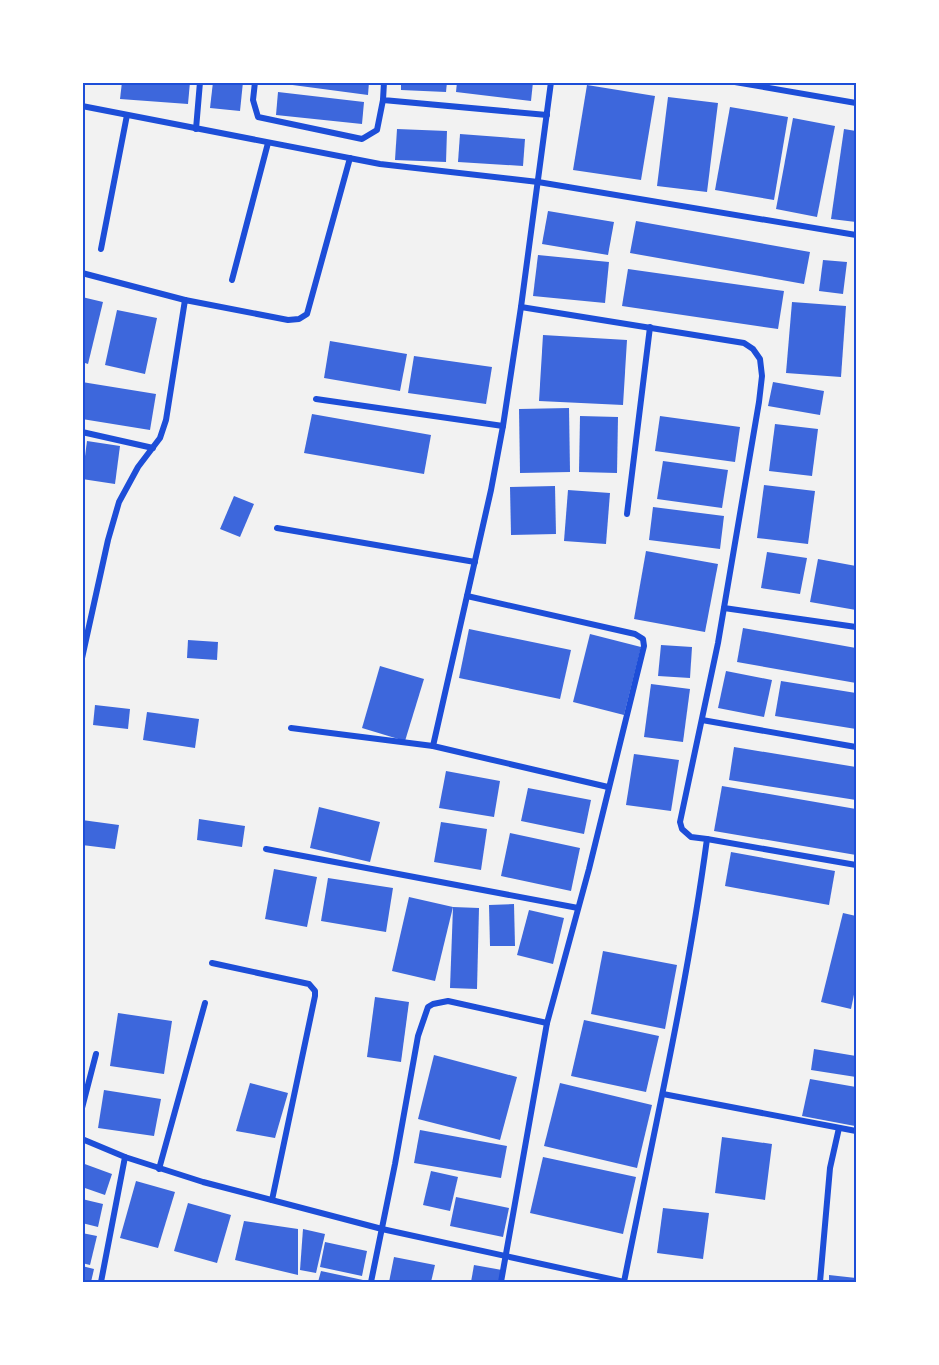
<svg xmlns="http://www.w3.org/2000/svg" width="939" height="1365" viewBox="0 0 939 1365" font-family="'Titillium Web',sans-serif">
<rect width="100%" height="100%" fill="#f2f2f2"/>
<!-- building -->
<g fill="#3d67dc">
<path d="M122,82H190L188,104L120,99Z"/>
<path d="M213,82H243L240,111L210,108Z"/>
<path d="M270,82H369L368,95Z"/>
<path d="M401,82H447L446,92L401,90Z"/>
<path d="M457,82H533L531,101L456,92Z"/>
<path d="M587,85L655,96L641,180L573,170Z"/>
<path d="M278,92L364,102L362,124L276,115Z"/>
<path d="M668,97L718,103L707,192L657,186Z"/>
<path d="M730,107L788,117L774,200L715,190Z"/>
<path d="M793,118L835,126L817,217L776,209Z"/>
<path d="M397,129L447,131L446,162L395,160Z"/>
<path d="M844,129L856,131V222L831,219Z"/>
<path d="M460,134L525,139L523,166L458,162Z"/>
<path d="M548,211L614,222L608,255L542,244Z"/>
<path d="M636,221L810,252L804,284L630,253Z"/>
<path d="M538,255L609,262L605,303L533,296Z"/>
<path d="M823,260L847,262L843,294L819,291Z"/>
<path d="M628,269L784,291L778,329L622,306Z"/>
<path d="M82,297L103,302L88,364L82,362Z"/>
<path d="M792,302L846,306L841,377L786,373Z"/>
<path d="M117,310L157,318L145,374L105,365Z"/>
<path d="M543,335L627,340L623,405L539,401Z"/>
<path d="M330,341L407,354L400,391L324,378Z"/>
<path d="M414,356L492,367L486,404L408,393Z"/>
<path d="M82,382L156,394L150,430L82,419Z"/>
<path d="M773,382L824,391L820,415L768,406Z"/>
<path d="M569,408L570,472L520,473L519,409Z"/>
<path d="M312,414L431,435L424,474L304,453Z"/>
<path d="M580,416L618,417L617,473L579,472Z"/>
<path d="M660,416L740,427L735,462L655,451Z"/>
<path d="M775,424L818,429L812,476L769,471Z"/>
<path d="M87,441L120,446L115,484L82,479Z"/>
<path d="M663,461L728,470L722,508L657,499Z"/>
<path d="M764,485L815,491L808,544L757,538Z"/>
<path d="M555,486L556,534L511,535L510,487Z"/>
<path d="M568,490L610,493L606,544L564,541Z"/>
<path d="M234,496L254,504L240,537L220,529Z"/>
<path d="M653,507L724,516L720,549L649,540Z"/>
<path d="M646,551L718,564L705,632L634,619Z"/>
<path d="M767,552L807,558L800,594L761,588Z"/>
<path d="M818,559L856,566V610L810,602Z"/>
<path d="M743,628L856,648V683L737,662Z"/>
<path d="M469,629L571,650L560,699L459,678Z"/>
<path d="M590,634L641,647L624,715L573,702Z"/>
<path d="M188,640L218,642L217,660L187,658Z"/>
<path d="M661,645L692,647L690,678L658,676Z"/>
<path d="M380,666L424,679L405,741L362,728Z"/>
<path d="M726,671L772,680L764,717L718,708Z"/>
<path d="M781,681L856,693V729L775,716Z"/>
<path d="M651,684L690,689L683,742L644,737Z"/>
<path d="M95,705L130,709L128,729L93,725Z"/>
<path d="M147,712L199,719L195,748L143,740Z"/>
<path d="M734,747L856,767V800L729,780Z"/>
<path d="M634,754L679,760L671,811L626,805Z"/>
<path d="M446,771L500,781L494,817L439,808Z"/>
<path d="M722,786L856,809V855L714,831Z"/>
<path d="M528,788L591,800L584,834L521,821Z"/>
<path d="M319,807L380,822L370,862L310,848Z"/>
<path d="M199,819L245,826L242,847L197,840Z"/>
<path d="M82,820L119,825L115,849L82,845Z"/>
<path d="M441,822L487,829L481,870L434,862Z"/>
<path d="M510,833L580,848L571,891L501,876Z"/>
<path d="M731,852L835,871L829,905L725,886Z"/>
<path d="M274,869L317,877L307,927L265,919Z"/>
<path d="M328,878L393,888L386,932L321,921Z"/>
<path d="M409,897L453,907L435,981L392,971Z"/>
<path d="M514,904L515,946H490L489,905Z"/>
<path d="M453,907L479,908L477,989L450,988Z"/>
<path d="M529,910L564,918L553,964L517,955Z"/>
<path d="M843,913L856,916V985L851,1009L821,1002Z"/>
<path d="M603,951L677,965L665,1029L591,1014Z"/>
<path d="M375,997L409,1002L401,1062L367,1057Z"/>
<path d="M118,1013L172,1021L164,1074L110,1066Z"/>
<path d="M584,1020L659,1036L646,1092L571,1076Z"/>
<path d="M814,1049L856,1056V1077L811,1070Z"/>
<path d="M434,1055L517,1077L500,1140L418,1119Z"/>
<path d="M810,1079L856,1087L855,1126L802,1116Z"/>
<path d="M250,1083L288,1093L275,1138L236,1131Z"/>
<path d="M560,1083L652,1105L637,1168L544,1146Z"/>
<path d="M104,1090L161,1099L154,1136L98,1128Z"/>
<path d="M420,1130L507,1146L501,1178L414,1163Z"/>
<path d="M722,1137L772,1144L765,1200L715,1193Z"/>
<path d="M543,1157L636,1177L623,1234L530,1213Z"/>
<path d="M82,1163L112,1174L105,1195L82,1187Z"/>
<path d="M431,1171L458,1177L450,1211L423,1205Z"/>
<path d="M136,1181L175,1192L158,1248L120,1238Z"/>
<path d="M456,1197L509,1208L503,1237L450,1226Z"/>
<path d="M82,1199L103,1204L98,1227L82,1223Z"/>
<path d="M188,1203L231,1215L217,1263L174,1251Z"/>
<path d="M663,1208L709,1213L703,1259L657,1253Z"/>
<path d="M244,1221L298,1229V1275L235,1260Z"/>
<path d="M303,1229L325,1234L316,1273L300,1270Z"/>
<path d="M82,1233L97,1236L90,1265L82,1263Z"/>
<path d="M325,1242L367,1251L362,1276L320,1267Z"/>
<path d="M394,1257L435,1265L431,1282H389Z"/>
<path d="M474,1265L502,1270L499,1282H471Z"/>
<path d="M82,1266L94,1269L91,1282H82Z"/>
<path d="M321,1271L363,1280L362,1282H318Z"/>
<path d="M829,1275L856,1278V1282H829Z"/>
</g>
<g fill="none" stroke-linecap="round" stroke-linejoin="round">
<!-- minor -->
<g stroke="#1d4ed8" stroke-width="6">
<path d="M255,82L253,100L258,117L362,139L377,130L383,100"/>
<path d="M384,82L383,100L547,115"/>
<path d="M551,82L521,307L744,343L753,349L760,359L762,376L759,402L718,643L680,822L682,829L691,837L707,839C687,988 653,1135 624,1282"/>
<path d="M735,82L856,103"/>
<path d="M82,106L380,164L538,182L856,235"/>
<path d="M196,129L200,82"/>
<path d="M101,249L127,115"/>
<path d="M82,273L185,300"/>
<path d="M232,280L268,143"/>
<path d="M521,307L503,426L491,490L433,746L608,787"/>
<path d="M316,399L503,426"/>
<path d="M82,432L153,448"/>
<path d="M627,514L650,327"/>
<path d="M277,528L475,562"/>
<path d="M467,596L635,634L643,639L644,646L589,869L547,1023L501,1282"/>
<path d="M724,608L856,627"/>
<path d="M82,658L108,540L119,502L138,467L160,438L166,420L185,300L288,320L299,319L307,314L350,158"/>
<path d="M702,720L856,747"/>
<path d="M291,728L433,746"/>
<path d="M707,839L856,865"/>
<path d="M266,849L578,908"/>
<path d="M212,963L309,984L315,991V996L272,1200"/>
<path d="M663,1094L856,1131"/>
<path d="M82,1108L96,1054"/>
<path d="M82,1139L125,1157L101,1282"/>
<path d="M125,1157L203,1182L382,1229L624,1282"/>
<path d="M159,1169L205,1003"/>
<path d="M371,1282L395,1164L418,1036L428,1007L433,1004L448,1001L547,1023"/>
<path d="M820,1282L830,1168L839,1128"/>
</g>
</g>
<!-- border -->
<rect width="939" height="1365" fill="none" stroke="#ffffff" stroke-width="168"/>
<rect x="84" y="84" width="771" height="1197" fill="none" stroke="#1d4ed8" stroke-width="2"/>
</svg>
